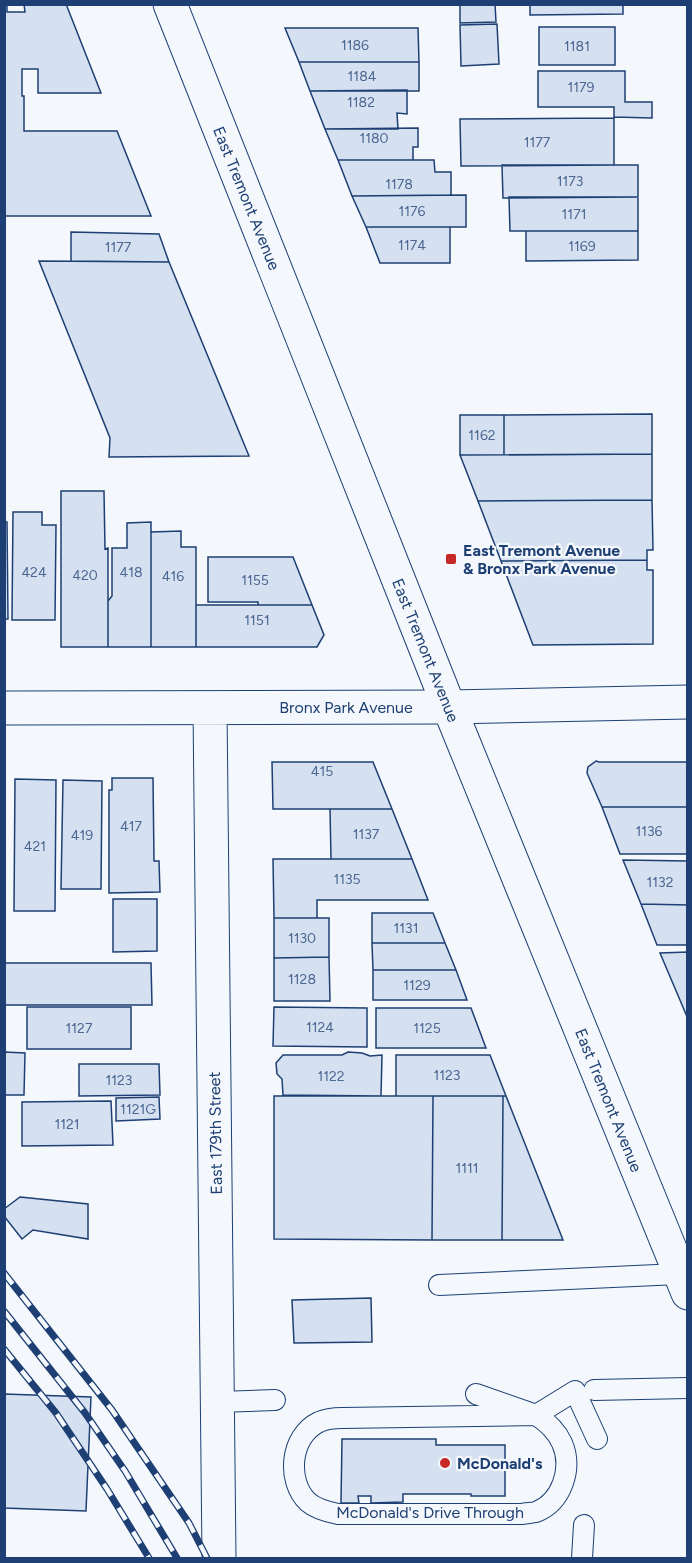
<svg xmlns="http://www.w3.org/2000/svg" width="692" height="1563" viewBox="0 0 692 1563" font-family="Figtree,sans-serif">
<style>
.building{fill:#d5e0f0;stroke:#1d3f73;stroke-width:1.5}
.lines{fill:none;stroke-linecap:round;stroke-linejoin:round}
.service-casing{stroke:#1d3f73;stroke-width:22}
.minor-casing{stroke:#1d3f73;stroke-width:35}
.secondary-casing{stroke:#1d3f73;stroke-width:35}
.service{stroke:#f4f7fb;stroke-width:20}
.minor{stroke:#f4f7fb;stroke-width:33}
.secondary{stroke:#f4f7fb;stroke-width:33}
.rail-casing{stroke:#1d3f73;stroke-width:7}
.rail{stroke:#f4f7fb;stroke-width:4.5;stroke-dasharray:14;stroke-linecap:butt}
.poi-dot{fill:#c62828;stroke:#f4f7fb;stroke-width:2}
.labels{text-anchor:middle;stroke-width:4.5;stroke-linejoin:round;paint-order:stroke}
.number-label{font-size:14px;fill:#4b6792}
.street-label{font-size:16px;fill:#1d3f73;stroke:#f4f7fb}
.poi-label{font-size:16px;font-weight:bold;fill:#1d3f73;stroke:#f4f7fb;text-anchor:start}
</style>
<rect width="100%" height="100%" fill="#f4f7fb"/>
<path class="building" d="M4,4h3v8h18l-1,-8h42l35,89h-63v-24h-16v27h2v35h93l34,85h-147z
M460,4h35l1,18 -36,1z
M530,4h93v10l-93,1z
M497,24l2,40 -38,2 -1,-41z
M539,27h76v38h-76z
M285,28h133l1,34h-120z
M299,62h120v29h-109z
M538,71h87v31h27v16l-38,-1v-10h-76z
M407,90v24l-10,-1 1,16h-73l-15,-38z
M614,118v47l-153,1 -1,-47z
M418,128v19h-5v13h-75l-13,-31z
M338,160h96l1,12h16v23l-99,1z
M502,165h136v32l-135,1z
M466,195v32h-100l-14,-31z
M509,197h129v34h-128z
M366,227h84v36h-70z
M526,231h112v29l-112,1z
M71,232l88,2 10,28 -98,-1z
M39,261l130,1 80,194 -140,1 1,-19z
M652,414v40l-148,1v-40z
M460,415h44v40h-44z
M652,454v46l-174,1 -18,-46z
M61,491h43l1,58 3,-1v99h-47z
M652,500l1,50h-6v10l-146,1 -23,-60z
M13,512h29v13h14l-1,95h-43z
M4,522h3l1,97h-4z
M151,522v125h-43v-46l4,-5v-48h15v-25z
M181,531v16h15v100h-45v-115z
M208,557h85l19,48h-54v-3h-50z
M647,560v10h6v74l-120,1 -32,-84z
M196,605h116l12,30 -7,12h-121z
M596,761l3,1h89v45h-86l-15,-34 1,-6z
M272,762h101l19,47h-119z
M4,774l1,189h146l1,42h-148z
M112,778h41l1,83h5l1,31 -51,1v-103h3z
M15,779l41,1 -1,131h-41z
M63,780l39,1 -1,108h-40z
M602,807h86v47h-68z
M330,809h62l20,50h-81z
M273,859h139l16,41h-111v18h-43z
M623,860l65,1v44l-47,-1z
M113,899h44v52l-44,1z
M641,904l47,1v40h-31z
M372,913h61l12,30h-73z
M274,918h55v39l-55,1z
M372,943h73l11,27h-83z
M688,952v67l-28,-66z
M329,957l1,44h-56v-43z
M373,970h83l11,30h-94z
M27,1007h104v42h-104z
M274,1007l93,1v39l-94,-1z
M376,1008h95l15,40h-110z
M4,1052l21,1 -1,42h-20z
M348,1052l14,1 8,3 12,-1 -1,41 -98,-1 -1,-16 -5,-5 -1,-11 7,-8h59z
M396,1055h94l16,41h-110z
M79,1064h80l1,31 -81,1z
M274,1096h159l-1,144 -158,-1z
M433,1096h70l-1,144h-70z
M503,1096h3l57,144h-61z
M159,1097l1,22 -44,2v-23z
M111,1101l2,44 -91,1v-44z
M20,1197l68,7v35l-55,-9 -11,9 -18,-23v-7z
M371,1298l1,44 -78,1 -2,-43z
M4,1394l87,3 -5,114 -82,-3z
M342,1439h94v6h69v51h-34v-2h-68v8l-32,1v-7h-13l1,7h-18z"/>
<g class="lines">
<g class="service-casing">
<path id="service" d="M439,1285l240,-11
M594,1390l94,-2
M476,1394l60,21 39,-24 22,48
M218,1402l57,-2
M536,1415c11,7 21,17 26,28 11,25 0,59 -26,69 -5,1 -10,1 -14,2h-184c-10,-2 -22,-5 -30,-12 -22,-21 -18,-66 11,-80 7,-3 15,-4 23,-4z
M582,1558l2,-33"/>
</g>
<g class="minor-casing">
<path id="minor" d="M4,708l445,-1 239,-5
M210,708l9,850"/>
</g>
<g class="secondary-casing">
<path id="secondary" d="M170,4l279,703 239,586"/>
</g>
<use href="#service" class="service"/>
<use href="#minor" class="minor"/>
<use href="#secondary" class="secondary"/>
<g class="rail-casing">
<path id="rail" d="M4,1273l108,137 77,113 18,35
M4,1311l81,102 40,58 52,87
M4,1349l52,64 51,76 42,69"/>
</g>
<use href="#rail" class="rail"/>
</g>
<g class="poi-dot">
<rect x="445" y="553" width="12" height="12" rx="3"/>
<circle cx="445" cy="1463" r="6"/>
</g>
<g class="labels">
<g class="number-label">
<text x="355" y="50">1186</text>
<text x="577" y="51">1181</text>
<text x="362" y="81">1184</text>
<text x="581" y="92">1179</text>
<text x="361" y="107">1182</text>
<text x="374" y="143">1180</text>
<text x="537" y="147">1177</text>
<text x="570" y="186">1173</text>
<text x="399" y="189">1178</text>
<text x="412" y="216">1176</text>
<text x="574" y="219">1171</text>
<text x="412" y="250">1174</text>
<text x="582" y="251">1169</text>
<text x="118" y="252">1177</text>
<text x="482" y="440">1162</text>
<text x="34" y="577">424</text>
<text x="131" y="577">418</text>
<text x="85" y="580">420</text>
<text x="173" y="581">416</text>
<text x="255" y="585">1155</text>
<text x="257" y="625">1151</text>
<text x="322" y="776">415</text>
<text x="131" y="831">417</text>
<text x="649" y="836">1136</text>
<text x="366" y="839">1137</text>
<text x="82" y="840">419</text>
<text x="35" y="851">421</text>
<text x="347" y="884">1135</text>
<text x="660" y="887">1132</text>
<text x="406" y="933">1131</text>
<text x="302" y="943">1130</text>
<text x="302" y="984">1128</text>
<text x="417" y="990">1129</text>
<text x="320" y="1032">1124</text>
<text x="79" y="1033">1127</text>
<text x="427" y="1033">1125</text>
<text x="447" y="1080">1123</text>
<text x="331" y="1081">1122</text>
<text x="119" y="1085">1123</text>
<text x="138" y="1114">1121G</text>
<text x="67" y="1129">1121</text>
<text x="467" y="1173">1111</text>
</g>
<g class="street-label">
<text transform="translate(247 198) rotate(68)" y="6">East Tremont Avenue</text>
<text transform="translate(426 650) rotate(68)" y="6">East Tremont Avenue</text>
<text x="346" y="713">Bronx Park Avenue</text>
<text transform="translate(609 1100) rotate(68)" y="6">East Tremont Avenue</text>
<text transform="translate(215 1133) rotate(-91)" y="6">East 179th Street</text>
<text x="430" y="1518">McDonald's Drive Through</text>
</g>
<g class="poi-label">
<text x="463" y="556">East Tremont Avenue<tspan x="463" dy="18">&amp; Bronx Park Avenue</tspan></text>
<text x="457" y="1469">McDonald's</text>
</g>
</g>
<rect width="692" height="1563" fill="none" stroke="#1d3f73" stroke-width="12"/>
</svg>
